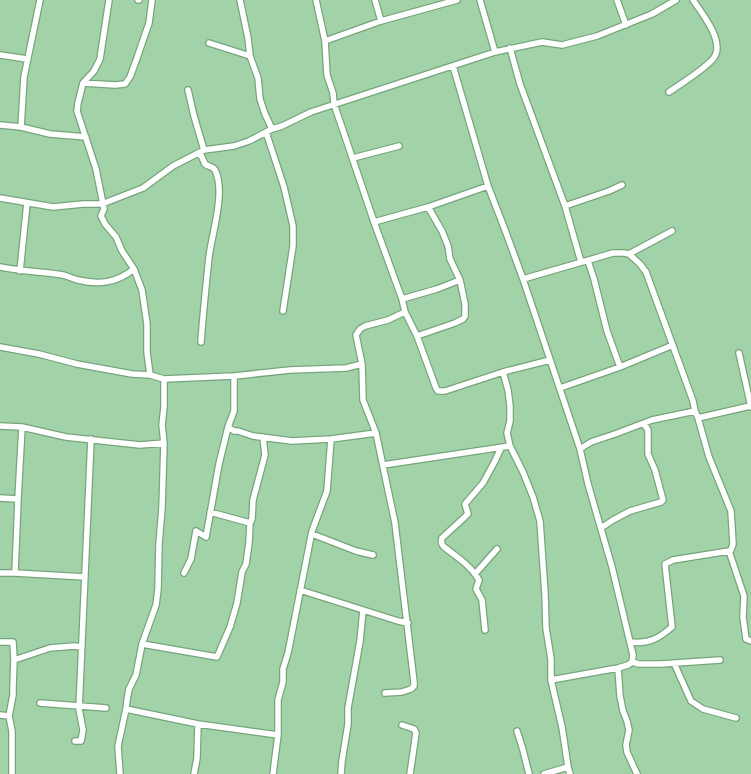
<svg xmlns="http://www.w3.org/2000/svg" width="751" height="774" viewBox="0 0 751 774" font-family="'PT Sans',sans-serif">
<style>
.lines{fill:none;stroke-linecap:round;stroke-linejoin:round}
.minor-casing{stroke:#76a57b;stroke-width:8}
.minor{stroke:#fff;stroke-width:5.5}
</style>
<rect width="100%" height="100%" fill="#a2d3a8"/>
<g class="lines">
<g class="minor-casing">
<path id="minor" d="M109,0l-9,59 -6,12 -11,12 -5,20 -1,8 19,58 8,40 -3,7 4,8 11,13 6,14 12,18 8,21 5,34v28l3,23
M138,0h1
M240,0l8,38 2,18 8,22 2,21 5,15 7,15
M316,0l9,41 2,34 6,18 1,11 40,118 28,77 3,13 12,24 19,52 2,3h7l58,-19 47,-12
M375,0l6,21
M480,0l15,52
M617,0l9,25
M325,41l56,-20 76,-21
M209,43l41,13
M510,48l10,36 45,122 16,56
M0,55l27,4
M453,66l35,120 17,44 18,49 57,170 8,35 24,83 21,88 -1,7 -4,3 -10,3 -67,12
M83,83l32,2 10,-1 5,-7 7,-19 12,-35 3,-23
M188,90l6,26 10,34
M669,92c10,-7 41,-26 46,-36 3,-5 2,-13 0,-19 -4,-13 -14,-25 -22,-37
M0,125l21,2 29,7 36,3
M21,127l3,-50 16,-77
M266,132l18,55 9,39v20l-10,65
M200,153l5,11c3,3 8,2 10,6 11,22 -3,63 -6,87 -3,28 -6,57 -8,85
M353,158l46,-12
M0,198l53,9 30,-3h19l41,-16 30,-22 31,-16 30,-4 15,-5 23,-12 10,-3 29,-14 184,-60 47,-10 20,3 35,-9 55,-22 24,-14
M565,206l44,-15 13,-6
M374,222l54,-15 60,-21
M629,254l11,10 6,8 47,129 2,10 3,7 11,39 22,54 2,33 -2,6 -2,1 -56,9 -8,4 7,63c-14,12 -23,17 -42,15
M588,261l6,18 13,52 13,36
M0,267c21,4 42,5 63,8 5,1 10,4 15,5 22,5 38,3 56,-11
M20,271l7,-68
M523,279l90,-26h11l5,1 43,-23
M402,299l35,-10 23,-9
M417,336l38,-13 8,-4 2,-3v-12l-5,-24 -10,-21 -2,-13 -6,-15 -14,-24
M0,347l39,7 38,10 55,10 18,1 14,4 70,-3 56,-6 56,-2 16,-4
M739,353l12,54
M503,372l5,18 2,16v15l-3,12 3,13 13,26 10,25 7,24 5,73 1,34 5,31v21l11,47 6,40 2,7
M234,376v35l-6,16 6,4h4l15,5 39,5 39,-2 45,-6
M560,388l60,-21 53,-22
M698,418l52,-12
M0,426l22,1 44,10 74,8 24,-2
M580,449l11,-7 24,-8 37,-14 43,-9
M383,465l127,-19
M0,498l18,1
M210,512l40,11
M601,528l12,-8 17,-9 31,-9 2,-2 -8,-30 -7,-16v-24l-4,-6
M312,534l44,17 17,4
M729,551l15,45 -1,21 3,22 5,2
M0,573h15l70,4
M15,573l3,-74 4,-72
M184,573l7,-14 5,-28 10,6 13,-73 9,-37
M475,574l22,-25
M300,590l98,31 10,2
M485,630l-3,-30 -6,-11 3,-9c-8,-14 -23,-24 -35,-33 -3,-3 -3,-5 -2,-9l26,-24 -3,-10 18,-21 12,-22 6,-13
M0,642h13l1,18 -1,27v8l-4,21 3,15v43
M142,644l75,13 13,-30 7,-24 5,-31 4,-8 3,-21 1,-20 2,-4 1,-19 12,-45 -2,-18
M14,660l36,-12 24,-2 8,1
M632,662l7,2h22l59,-4
M674,663l17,38 12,8 33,9
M618,668l2,28 3,15 4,10 2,9 -3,15 1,7 10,22
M385,693l17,-1 9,-3 3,-3v-4l-19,-159 -19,-90 -13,-33 -1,-36 -6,-29 4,-6 5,-3 23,-6 17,-8
M40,703l66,5
M126,709l72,15 80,11
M0,715l9,1
M402,725l12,4 2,4 -6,41
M517,731l6,19 6,24
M75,741h6l2,-11 -4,-21 12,-270
M120,774l-2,-28 8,-37 1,-9 2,-11 7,-14 6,-31 14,-39 2,-16 1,-45 3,-36 2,-65 -2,-18 2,-18v-28
M194,774l3,-16 1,-34
M273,774l5,-39v-35l5,-18v-13l5,-16 24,-122 15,-40 4,-52
M341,774l1,-13 6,-37v-16l12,-67 3,-31
M544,774l24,-7"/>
</g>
<use href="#minor" class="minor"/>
</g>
</svg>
